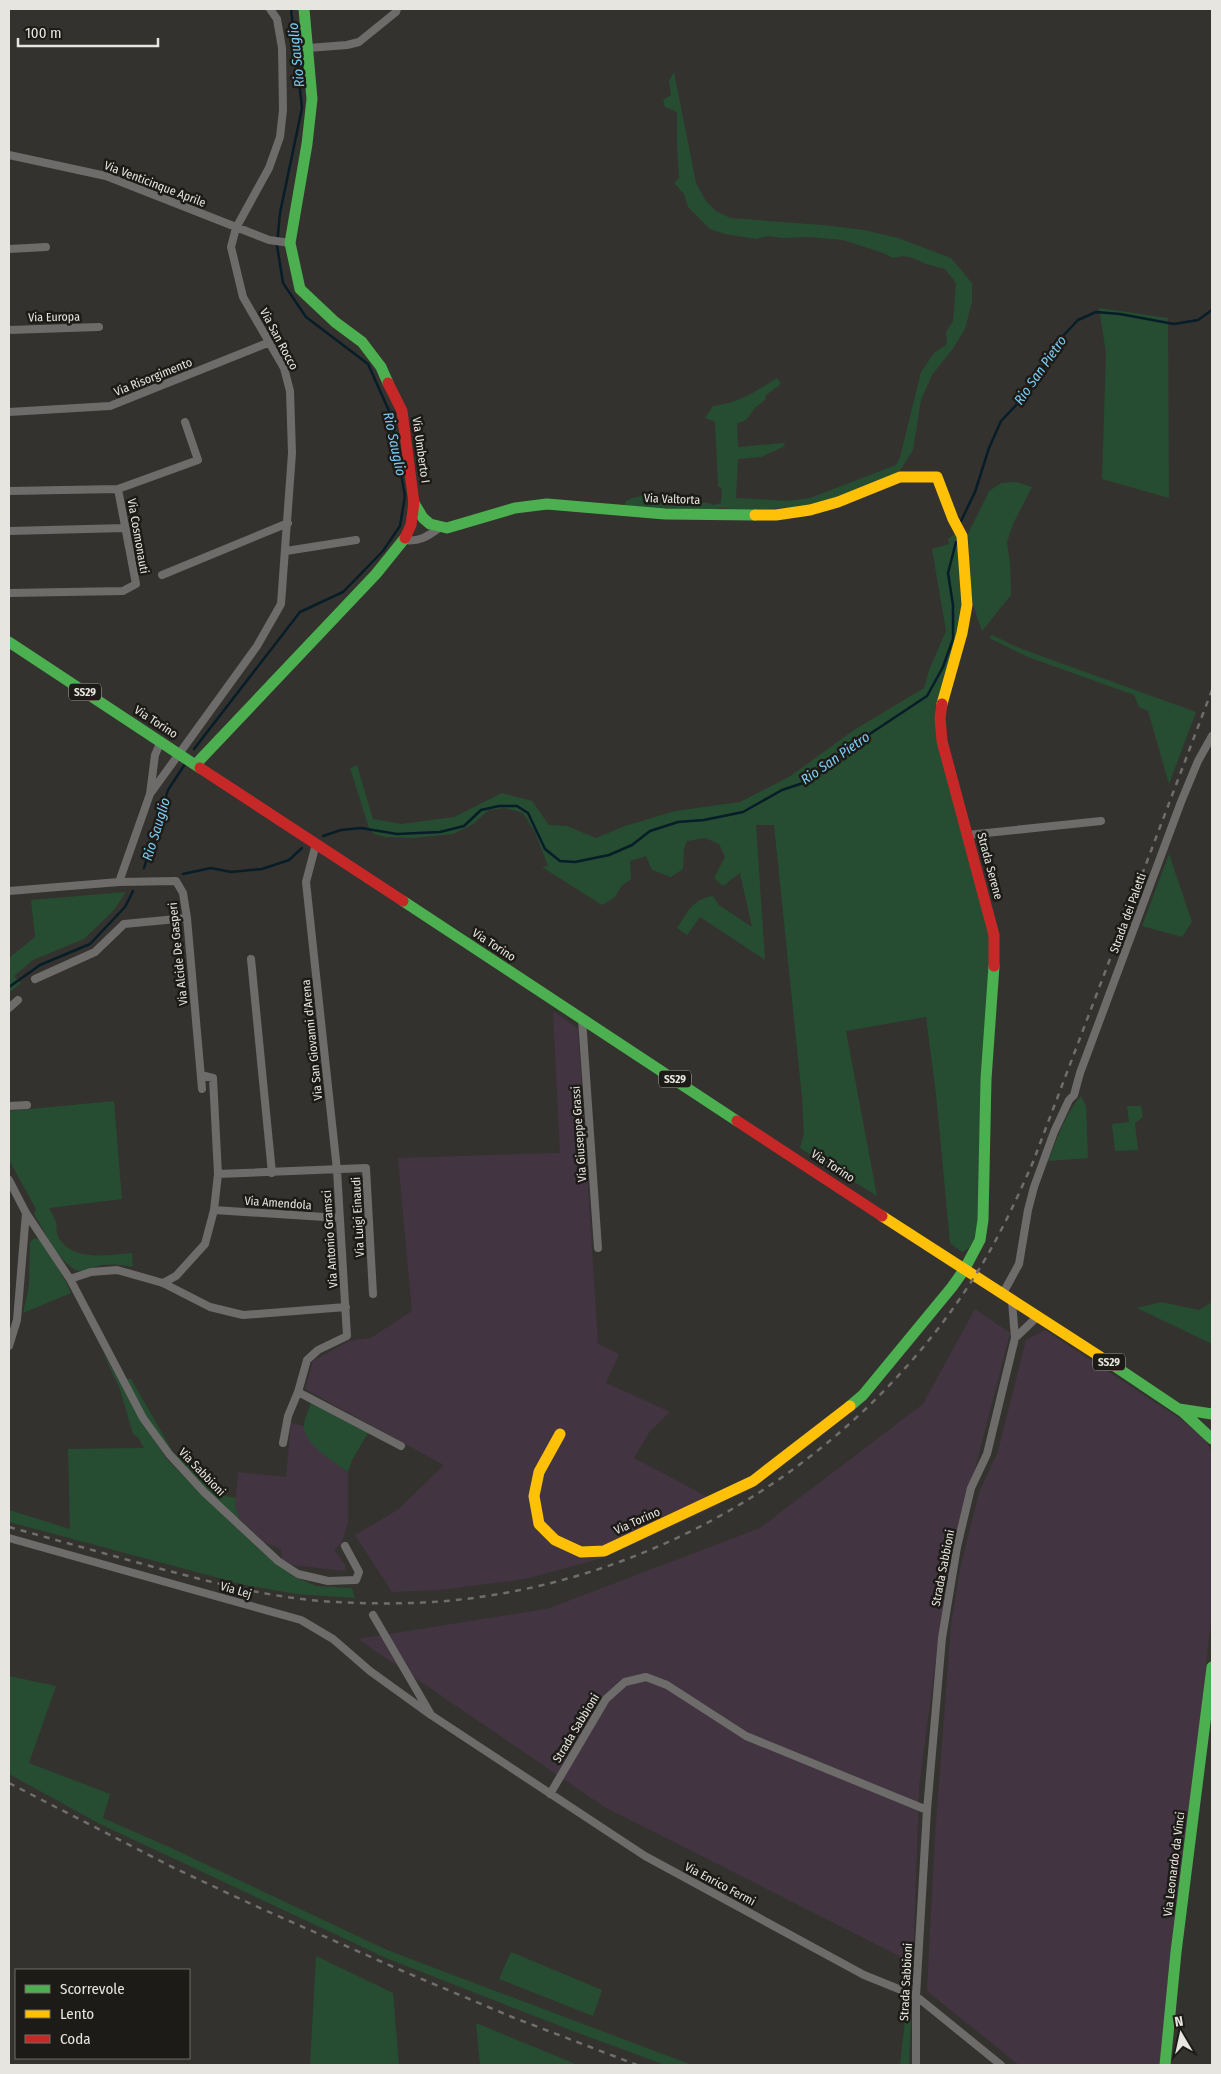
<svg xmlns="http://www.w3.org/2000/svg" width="1221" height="2074" viewBox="0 0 1221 2074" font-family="'Fira Sans Condensed',sans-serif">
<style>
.industrial{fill:#423541}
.green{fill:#264d31}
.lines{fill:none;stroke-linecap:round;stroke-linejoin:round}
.stream{stroke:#071d28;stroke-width:2.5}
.street{stroke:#6d6c6a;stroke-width:8}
.fast{stroke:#4caf50;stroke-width:11}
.slow{stroke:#ffc107;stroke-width:11}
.jam{stroke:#c62828;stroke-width:11}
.rail{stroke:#706e6c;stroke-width:2.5;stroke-dasharray:6 6;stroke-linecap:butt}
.labels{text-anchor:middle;stroke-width:5;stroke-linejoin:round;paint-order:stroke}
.shield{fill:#1d1b17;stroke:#aaa8a3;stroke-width:1}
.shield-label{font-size:11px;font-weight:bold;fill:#e7e5df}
.street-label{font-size:12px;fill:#e7e5df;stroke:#1d1b17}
.water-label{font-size:14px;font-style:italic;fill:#7bcff9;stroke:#1d1b17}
</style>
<rect width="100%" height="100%" fill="#34322e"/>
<path class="industrial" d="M553,1011l25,18 20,315 21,10 -13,29 64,29 -20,19 -16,27 87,46 -118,54 -78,21 -86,11 -47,2 -37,-57 44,-26 45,-44 -139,-76 8,-28 36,-20 22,-3 41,-27 -14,-153 162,-5z
M975,1309l35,24 -34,132 -32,134 -25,188 -6,176 -310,-157 -245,-167 189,-30 213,-81 163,-124z
M1045,1330l134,88 26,21 7,14v155l-47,457h-146l-92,-74 8,-154 16,-211 9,-57 19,-76 19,-42 28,-111z
M291,1423l13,3 3,10 15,17 26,19v50l-6,21 -8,7 11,15v6l-52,-6 -11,-5 -1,-11 -18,-7 -24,-24 -4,-12 3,-34 48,5z"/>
<path class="green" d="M674,72l22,111 10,18 10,10 14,7 92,7 42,5 34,8 53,20 21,25v19l-7,27 -13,21 -20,25 -11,25 -8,50 -14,22 -86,34 -81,5 -6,-3 -38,3 -64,-4 2,-6c19,-11 43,-1 63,2 8,2 17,-3 24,2l8,-2 1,-14 -4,-3 -3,-64 -10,-4 8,-12c24,-2 44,-15 64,-28l4,6 -15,11 -1,5c-3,3 -8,5 -10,8 -6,7 -7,14 -18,15l1,24 46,-4 1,3 -24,11 -23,2 -2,39 52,3 22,-3 86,-33 4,-8 21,-85 13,-19 13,-9 -1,-12 7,-11 3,-38 -11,-14 -19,-5 -13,-6 -10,-2 -10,2 -10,-5 -40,-13 -34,-3 -26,1 -15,-2 -12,3 -31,-5 -15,-5 -22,-22 -4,-13 -10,-11 5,-5 -2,-32v-34l-12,-5 -2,-7 8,-5 -2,-14z
M1099,308l69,10 1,180 -67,-19 4,-126z
M1016,482l16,5 -19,37 -6,18 3,22 1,31 -29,36 -9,-26 -3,-20 -2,-51 21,-43 12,-8z
M956,533l3,15 2,58 -4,32 -19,62 52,237 -10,267c-2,15 -1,42 -18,48l-12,-9 -14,-149 -10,-77 -80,14 31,165 -77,-48 4,-14 -2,-37 -28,-272h-18l9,135 -65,-43 -13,18 -10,-7c12,-17 14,-28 36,-32l6,9 33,22 -12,-54 -17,13 -9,-8 11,-21 -6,-13 -14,-6 -18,3 -3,8 -1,20 -12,8 -19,-7 -6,-14 -16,5 1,18 -10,7 -6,11 -13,8 -60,-38 6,-1 -13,-34 -12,-19 -18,-5 -16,2 -16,14 -20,10 -39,4 -28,-1 -12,-3 -5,-6 -19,-60 7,-3 16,54 28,5 53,-7 48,-24 30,8 17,24 18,1 29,12 29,-12 50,-15 65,-9 49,-25 65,-47 70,-42 5,-18 17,-39 -14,-82 17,-5 -1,-5z
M992,635l27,13 177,64 -27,72 -21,-73 -9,-4 -5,-12 -106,-38 -39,-19z
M1169,854l23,68 -10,15 -40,-11z
M126,892l-12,18 -30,29 -51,21 -19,16 7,7 -12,10v-35l26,-21 -4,-37z
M1081,1096l5,10 2,52 -40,3c9,-22 17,-47 33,-65z
M114,1101l8,98 -73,9c2,4 5,9 7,14 1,4 0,8 1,12 12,29 51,21 75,19l1,14c-11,-2 -23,-4 -35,-1 -5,1 -10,4 -15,5 -20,1 -39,-41 -49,-57l2,-5 -27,-49v-49z
M1127,1106h14l2,11 -8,6 3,27 -23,1 -3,-27 17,-2z
M34,1238l7,2 25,42 5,11 -48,20 6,-27 1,-43z
M1161,1302l38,8 13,-8v42l-75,-36z
M100,1347l40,72 26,39 34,35 73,69 22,15 21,9 36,2 3,10 -59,-4 -51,-9 -236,-63v-12l61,19 -2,-80 76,-1 -6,-11 -5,-3 -13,-45z
M125,1379h6l42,73 52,44 11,2 -1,8 4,12 -4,-1c-23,-21 -47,-42 -66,-66 -17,-23 -30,-47 -44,-72z
M311,1403l57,30 -16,27 -4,12c-13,-9 -46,-29 -44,-47 0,-7 5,-15 7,-22z
M9,1676l47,10 -27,77 81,31 -7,24 66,29 218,103 305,115h-27l-92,-34 -187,-73 -286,-134 -91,-50z
M511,1952l91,38 -9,26 -94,-37z
M316,1956l77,37 6,72h-89z
M907,2002l4,15 -2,48h-9z
M476,2023l102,42h-98z"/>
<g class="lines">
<path class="stream" d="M960,523l15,-31 14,-44 12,-27 20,-21 20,-28 20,-34 17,-18 18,-8 24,2 54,10 24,-4 14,-10
M194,749l106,-137 43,-20 40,-41 17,-25 5,-30 -15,-83 -22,-49 -62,-47 -23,-34 -6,-38 3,-32 22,-105 -11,-99
M323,836l18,-6 20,-2 36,6 43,-2 24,-6 17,-16 18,-4h18l11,7 17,36 15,12 15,1 34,-7 23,-10 18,-14 28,-9 26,-2 39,-8 39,-22 21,-7 35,-28 89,-59 16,-29 10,-28v-34l-5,-32 8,-31
M144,868l24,-78 17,-26
M183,874l28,-6 20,4 31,-3 27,-9 13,-12
M9,987l31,-22 50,-21 35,-37 8,-16"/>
<path class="street" d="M308,48l39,-3 12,-3 37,-30 1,-3
M9,155l97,21 163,64 21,3
M9,249l37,-2
M9,330l90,-3
M9,412l101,-6 160,-64
M9,491l109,-2
M9,531l116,-3
M404,540c15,2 23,-3 35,-12
M286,551l70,-11
M162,575l126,-52
M9,593l114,-2 13,-7 -18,-95 80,-29 -13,-38
M150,794l107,-148 24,-42 11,-151 -2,-62 -6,-23 -41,-71 -12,-50 5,-19 33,-60 11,-31 3,-27 -1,-62 -5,-29 -7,-10
M967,835l134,-14
M119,882l31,-88 5,-39 6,-14
M9,891l110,-9 57,-1 7,12 4,25 15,171
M251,959l21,214
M35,979l60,-27 29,-28 63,-6
M9,1008l9,-8
M582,1019l16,229
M9,1106l18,-1
M218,1174l148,-6 7,126
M9,1180l17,33 44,66 73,139 26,36 35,38 74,69 20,13 30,7 28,-1 3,-8 -14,-26
M214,1210l126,8
M70,1279l21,-7 26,-2 46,13 47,24 33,8 103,-8
M163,1283l13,-7 29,-32 9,-34 4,-36 -5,-96 -12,-3
M1002,1295l17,-31 9,-54 6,-23 20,-55 15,-32 5,-5 6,-22 101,-271 17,-41 14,-25
M1015,1338l22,-21
M9,1346l8,-26 9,-107
M298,1392l103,54
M283,1443l5,-27 10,-24 9,-32 11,-10 29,-14 -10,-166 -31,-288 10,-38
M9,1538l292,82 32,19 37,32 61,44 214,141 219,119 52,21 85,69
M373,1615l57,98
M550,1794l56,-95 19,-17 21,-5 21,8 79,51 181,74
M916,2065v-69l11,-186 15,-172 15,-91 14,-59 16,-34 28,-116 -3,-37"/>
<path class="fast" d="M304,9l8,90 -5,45 -17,99 10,46 35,33 27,20 19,25 7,16
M414,503l9,15 7,6 17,4 68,-20 32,-4 118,10 90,1
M9,642l191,126
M196,764l180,-190 29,-36
M403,901l334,220
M1113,1365l70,47 29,27
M850,1406l13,-11 89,-108 12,-17 16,-30 3,-20 3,-141 8,-113
M1179,1409l33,5
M1165,2065l11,-113 36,-285"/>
<path class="slow" d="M755,515h21l34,-5 28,-8 62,-25h37l16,42 9,17 5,69 -5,28 -20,71
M882,1216l231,149
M560,1434l-21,38 -5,24 5,28 16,16 26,12 23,-1 149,-70 97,-75"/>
<path class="jam" d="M388,383l14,28 12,92 -3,22 -6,13
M942,704l-2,14 2,23 52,194v31
M200,768l203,133
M737,1121l145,95"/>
<path class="rail" d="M9,1527c47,13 94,26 141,39 61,16 123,33 186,36 36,2 74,2 110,-1 218,-20 417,-145 532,-330 21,-34 39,-72 55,-109l179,-472
M9,1783l163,84 79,37 147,65 114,48 125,48"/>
</g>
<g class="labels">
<g class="shield">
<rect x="69" y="683.5" width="32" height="17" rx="4"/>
<rect x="659" y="1070.5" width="32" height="17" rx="4"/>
<rect x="1093" y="1353.5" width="32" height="17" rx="4"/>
</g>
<g class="shield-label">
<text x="85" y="696">SS29</text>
<text x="675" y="1083">SS29</text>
<text x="1109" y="1366">SS29</text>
</g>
<g class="street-label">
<text transform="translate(155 184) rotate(21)" y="4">Via Venticinque Aprile</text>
<text transform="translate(54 317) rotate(-1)" y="4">Via Europa</text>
<text transform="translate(279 339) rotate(62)" y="4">Via San Rocco</text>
<text transform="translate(153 377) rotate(-22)" y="4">Via Risorgimento</text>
<text transform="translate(421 450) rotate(82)" y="4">Via Umberto I</text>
<text transform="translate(672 499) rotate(2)" y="4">Via Valtorta</text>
<text transform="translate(138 536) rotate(80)" y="4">Via Cosmonauti</text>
<text transform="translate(156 722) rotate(33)" y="4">Via Torino</text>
<text transform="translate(990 866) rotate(75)" y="4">Strada Serene</text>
<text transform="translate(1128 913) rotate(-70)" y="4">Strada dei Paletti</text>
<text transform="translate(494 945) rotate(33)" y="4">Via Torino</text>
<text transform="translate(178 954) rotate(-96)" y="4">Via Alcide De Gasperi</text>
<text transform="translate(312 1040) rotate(-96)" y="4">Via San Giovanni d'Arena</text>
<text transform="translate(579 1134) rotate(-94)" y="4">Via Giuseppe Grassi</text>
<text transform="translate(833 1166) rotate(33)" y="4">Via Torino</text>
<text transform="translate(278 1203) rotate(4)" y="4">Via Amendola</text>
<text transform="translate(358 1217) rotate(-93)" y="4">Via Luigi Einaudi</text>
<text transform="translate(330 1239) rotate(-94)" y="4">Via Antonio Gramsci</text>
<text transform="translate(202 1472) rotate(46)" y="4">Via Sabbioni</text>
<text transform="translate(637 1521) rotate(-24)" y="4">Via Torino</text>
<text transform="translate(943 1568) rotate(-79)" y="4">Strada Sabbioni</text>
<text transform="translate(236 1590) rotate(16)" y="4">Via Lej</text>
<text transform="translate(576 1728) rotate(-59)" y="4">Strada Sabbioni</text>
<text transform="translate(1174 1864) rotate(-83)" y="4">Via Leonardo da Vinci</text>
<text transform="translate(720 1884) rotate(28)" y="4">Via Enrico Fermi</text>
<text transform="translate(906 1982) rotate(-87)" y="4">Strada Sabbioni</text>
</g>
<g class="water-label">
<text transform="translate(296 55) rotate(-96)" y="5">Rio Sauglio</text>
<text transform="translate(1040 370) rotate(-55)" y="5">Rio San Pietro</text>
<text transform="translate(395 444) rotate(78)" y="5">Rio Sauglio</text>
<text transform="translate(835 758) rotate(-35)" y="5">Rio San Pietro</text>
<text transform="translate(156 829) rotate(-73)" y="5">Rio Sauglio</text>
</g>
</g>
<rect width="1221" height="2074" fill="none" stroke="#e7e5df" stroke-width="20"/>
<rect x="15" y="1969" width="175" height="90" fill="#1d1b17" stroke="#6e6c67"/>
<rect x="25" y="1985" width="25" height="8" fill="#4caf50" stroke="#6e6c67"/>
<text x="60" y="1994" font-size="15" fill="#e7e5df">Scorrevole</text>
<rect x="25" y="2010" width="25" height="8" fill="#ffc107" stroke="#6e6c67"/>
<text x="60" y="2019" font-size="15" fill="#e7e5df">Lento</text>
<rect x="25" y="2035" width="25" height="8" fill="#c62828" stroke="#6e6c67"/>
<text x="60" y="2044" font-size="15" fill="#e7e5df">Coda</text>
<g transform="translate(1181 2034) rotate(351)" stroke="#1d1b17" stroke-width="4" paint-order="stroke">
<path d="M0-4L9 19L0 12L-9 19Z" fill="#e7e5df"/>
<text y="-8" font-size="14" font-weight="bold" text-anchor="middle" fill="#e7e5df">N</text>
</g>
<path d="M18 38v8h140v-8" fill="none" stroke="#e7e5df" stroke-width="2.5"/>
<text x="25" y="38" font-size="15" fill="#e7e5df" stroke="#1d1b17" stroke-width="4" paint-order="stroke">100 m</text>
</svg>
